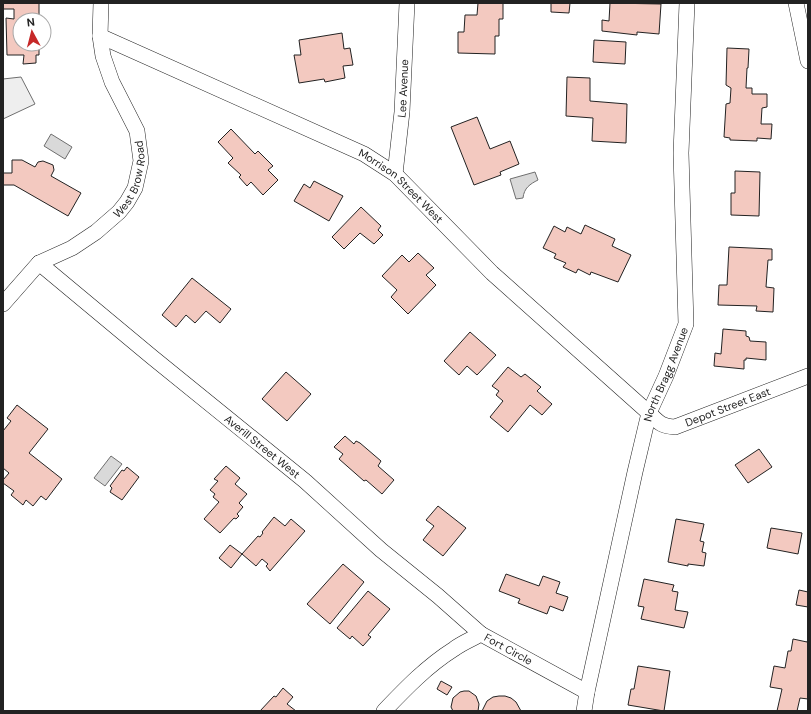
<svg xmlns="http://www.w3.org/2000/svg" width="811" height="714" viewBox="0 0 811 714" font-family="'DM Sans',sans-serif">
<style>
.green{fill:#eee;stroke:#6f6f6f}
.water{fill:#d9d9d9;stroke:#6f6f6f}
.building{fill:#f3c9c0;stroke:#222}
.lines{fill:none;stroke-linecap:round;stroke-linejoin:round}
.minor-casing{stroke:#222;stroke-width:16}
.minor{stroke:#fff;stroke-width:15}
.labels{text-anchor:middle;stroke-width:3;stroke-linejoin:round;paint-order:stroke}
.street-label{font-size:11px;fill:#222;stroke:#fff}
</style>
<rect width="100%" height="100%" fill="#fff"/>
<path class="green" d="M21,77l14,27 -32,15v-40z"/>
<path class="water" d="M51,134l21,13 -7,12 -21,-13z
M535,172l3,8c-8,4 -14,8 -15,18l-7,1 -6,-20z
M111,456l11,8 -17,22 -11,-8z"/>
<path class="building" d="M3,3h36v15l2,2h-21v24h19v11h-3v8l-13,1 1,-9h-17l-1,-37 8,1v-10h-11z
M478,3h25v16h-4v17h-4v18l-37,-1v-21h6l1,-17h12z
M551,3h19l-1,10 -18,-1z
M610,3l51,1 -2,30 -22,-2v3l-35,-4v-11l7,1z
M342,33l2,16 6,-1 3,17 -10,1 2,12 -20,4 -1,-3 -25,4 -5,-28h7l-2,-15z
M594,40l32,2 -1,22 -32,-2z
M727,48l22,1 -1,19h-1l-1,20h6v6h15v13l-5,1 -1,16h11l-1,15 -14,-1v3l-27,-1v-2l-6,-1 2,-33 4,-1 1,-15 -5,-3z
M567,77l23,1v23l37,3 -1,39 -34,-2 1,-23 -27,-2z
M477,117l13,32 20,-8 9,23 -19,8 1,3 -27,10 -23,-58z
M231,129l24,25 3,-3 15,15 -5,4 10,10 -15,15 -12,-13 -4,4 -8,-9 2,-2 -13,-12 5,-5 -15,-16z
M12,160h10l13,7 3,-5 5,-1 10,4 1,5 -3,6 30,17 -13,23 -54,-31h-11v-12h9z
M735,171l25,1 -1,44 -28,-1v-22h4z
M314,181l29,15 -14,25 -35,-20 10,-17 6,4z
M361,207l20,19 -3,4 5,5 -9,9 -14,-11 -16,16 -12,-12z
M585,225l30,14 -3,7 19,9 -13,27 -27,-10 -1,3 -12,-6 -2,4 -13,-6 3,-4 -12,-5 2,-4 -13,-6 11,-22 11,6 2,-5 14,7z
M729,247l43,2v11h-4l-2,27 8,1 -1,24 -17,-1 1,-5 -39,-1 1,-20h8z
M418,253l16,15 -8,7 10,10 -28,29 -17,-17 6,-7 -15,-14 20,-21 7,7z
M192,278l39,31 -11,14 -14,-12 -11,12 -9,-8 -10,12 -14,-12z
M723,329l23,2v5l3,1 1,4 16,1v18l-20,-2v2h-2v9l-30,-3 1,-13 6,1z
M470,332l26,23 -19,20 -10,-9 -8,9 -15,-14z
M508,367l13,10 4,-3 16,13 -4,4 15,13 -10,11 -12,-10 -22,27 -18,-15 13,-16 -7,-6 3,-4 -7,-5z
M286,372l25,22 -24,27 -25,-22z
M17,405l31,24 -19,24 33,26 -16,21 -5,-4 -8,10 -7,-6 -3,5 -12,-10 3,-4 -11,-8v-3l6,-7 -6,-5v-37l8,-10 -4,-3z
M345,436l9,8 2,-3 4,2 21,18 -3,5 16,14 -12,14 -16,-14 -2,1 -25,-22 4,-5 -9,-7z
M759,449l13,18 -24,16 -13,-18z
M226,466l14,12 -5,6 12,10 -8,9 4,4 -6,7 2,2 -3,3 -2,-1 -14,15 -16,-14 15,-17 -6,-5 2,-3 -5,-4 8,-9 -4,-2z
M127,467l12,10 -17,23 -12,-8 2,-4 -2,-2 12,-16 2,1z
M438,506l28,22 -23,28 -20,-16 11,-14 -8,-6z
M274,517l11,9 6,-7 14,12 -35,40 -4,-5 2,-2 -6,-5 -6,7 -14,-12 16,-18 2,1 3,-4 -1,-1z
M676,519l28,5 -4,17 4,1 -2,10 4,1 -2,13 -16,-2v2l-20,-4z
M771,528l31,5 -4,21 -31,-6z
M230,545l12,9 -11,14 -12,-10z
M343,564l21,18 -34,42 -23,-20z
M506,574l33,12 4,-10 17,6 -4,11 12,4 -5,14 -13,-5 -3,8 -29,-11 2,-4 -21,-8z
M644,579l30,6 -2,6 6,1 -3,18 13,2 -4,16 -43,-9 3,-12 -6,-1z
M799,590l9,2v15l-12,-2z
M368,591l22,18 -22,26 3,2 -8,9 -11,-10 -2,3 -13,-11z
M793,639l14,3 1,-3v60l-8,-1 -3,13h-20l5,-22 -12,-2 4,-21 11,2 3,-17h3z
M638,666l32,5 -6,40 -36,-6 3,-16h3z
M441,681l11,6 -5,8 -10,-6z
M283,688l10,9 -6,7 9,7h-36l14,-15 2,1z
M464,691h5l7,5 3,8 -1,7h-25l-2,-4 2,-9 7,-6z
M499,696h6l6,2 5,4 5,9h-39l5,-10 6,-4z"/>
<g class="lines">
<g class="minor-casing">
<g id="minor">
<path d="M796,3l12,58"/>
<path id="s1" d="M100,36l264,118 31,20 97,99 157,140c10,10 12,13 26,14l133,-51"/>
<path id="s2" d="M395,174l7,-62 5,-109"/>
<path id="s3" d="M39,263l113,94 153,124 76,69 57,46 43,38"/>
<path id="s4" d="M3,304l36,-41 33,-15 24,-16 23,-20 8,-10 8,-14 6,-27 -4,-30 -25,-49 -9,-26 -3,-20 1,-33"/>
<path id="s5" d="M384,711c21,-22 43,-45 70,-62 8,-6 18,-10 27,-15l106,58"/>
<path id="s6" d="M584,711l3,-19 48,-220 14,-59 17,-37 20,-52 -5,-171 6,-150"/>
</g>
</g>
<use href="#minor" class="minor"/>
</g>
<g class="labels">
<g class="street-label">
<text dy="4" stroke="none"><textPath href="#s2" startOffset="86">Lee Avenue</textPath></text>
<text dy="4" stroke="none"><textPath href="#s4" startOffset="186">West Brow Road</textPath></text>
<text dy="4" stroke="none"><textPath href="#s1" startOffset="338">Morrison Street West</textPath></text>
<text dy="4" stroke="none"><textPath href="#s6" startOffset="347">North Bragg Avenue</textPath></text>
<text dy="4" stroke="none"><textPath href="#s1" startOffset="762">Depot Street East</textPath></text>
<text dy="4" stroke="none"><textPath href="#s3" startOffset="289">Averill Street West</textPath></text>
<text dy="4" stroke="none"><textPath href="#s5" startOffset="156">Fort Circle</textPath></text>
</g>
</g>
<rect width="811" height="714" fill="none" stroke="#222222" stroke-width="8"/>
<g transform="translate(32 32) rotate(353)"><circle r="19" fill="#ffffff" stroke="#a7a7a7"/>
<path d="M0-3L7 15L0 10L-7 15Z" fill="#c62828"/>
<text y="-6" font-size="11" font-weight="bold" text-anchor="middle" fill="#222222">N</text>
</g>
</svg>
